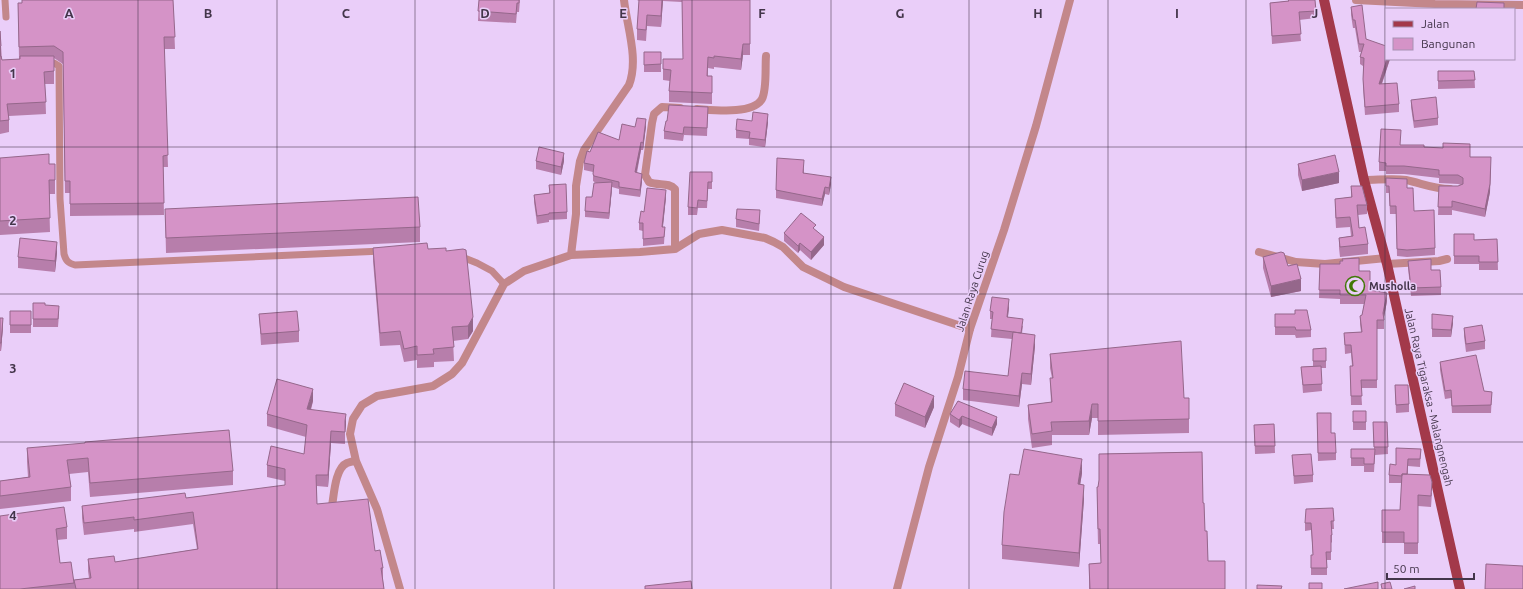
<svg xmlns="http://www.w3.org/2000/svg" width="1523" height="589" viewBox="0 0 1523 589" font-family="Ubuntu,sans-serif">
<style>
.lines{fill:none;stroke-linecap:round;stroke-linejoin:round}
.service{stroke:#c3878b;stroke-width:7}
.minor{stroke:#c3878b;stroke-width:8}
.tertiary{stroke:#c3878b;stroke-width:8}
.primary{stroke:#a3394a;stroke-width:10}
.wall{fill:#b77eab}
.shaded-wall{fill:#95678b}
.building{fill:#d593c7;stroke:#95678b}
.grid{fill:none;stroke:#43354a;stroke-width:1;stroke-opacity:0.55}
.labels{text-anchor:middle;stroke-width:3;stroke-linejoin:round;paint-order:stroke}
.poi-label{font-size:11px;font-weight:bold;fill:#43354a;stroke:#eacef9;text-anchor:start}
.street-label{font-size:11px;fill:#43354a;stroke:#eacef9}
.grid-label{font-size:13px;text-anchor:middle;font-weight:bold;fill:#43354a;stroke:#eacef9;stroke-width:3;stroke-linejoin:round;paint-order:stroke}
</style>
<rect width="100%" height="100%" fill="#eacef9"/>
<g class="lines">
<path class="service" d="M5,0l1,17
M45,64l9,-1 5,3 1,133 4,55c2,7 4,9 11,11l307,-14
M457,255l20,8 15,8 12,13"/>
<path class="minor" d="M1356,0l79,4 88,1
M697,109c16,1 56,6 65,-10 5,-10 3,-32 4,-43
M1364,180c14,0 29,-2 42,0 15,3 28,9 44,9
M675,249v-60c-6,-7 -17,-3 -26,-7l-4,-7 7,-52 2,-9 8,-7 18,1
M1259,252l37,10 29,2 61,-6
M571,255l5,-41v-28l4,-25 4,-11 45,-65c10,-26 -2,-58 -5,-85
M1387,264l52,-3 8,-2
M332,506c2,-11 3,-38 15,-43 3,-1 7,-2 9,-2
M400,589l-23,-80 -21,-48 -6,-27 3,-15 9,-14 15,-9 56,-10 19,-12 10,-11 42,-79 20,-13 47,-16 69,-3 35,-3 24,-15 23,-4 43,8 9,4 9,5 20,20 41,20 126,42"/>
<path class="tertiary" d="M897,589l32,-122 29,-90 12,-48 34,-99 32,-104 34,-126"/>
<path class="primary" d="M1324,0l40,180 23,84 73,325"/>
</g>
<path class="wall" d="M22,0h151l2,49h-11l4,118h-5l1,48 -94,1v-23h-5l-2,-129 -9,-6v26h-9l1,30 -37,2v16l-9,2v-103l2,29 18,-1h-1l-1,-56h4z
M479,0h41l-1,12h-2l-1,11 -38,-2z
M637,0h113v55h-7l-2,15 -27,-3v2l-6,-1v8h4v28l-43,-2v-11l1,-10 -7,-1v-21h20l-1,-57 -19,-1 -2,26 -14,-1 -1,15 -9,-1v-11l2,-28z
M1288,0h27l1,18 -17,2 2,21 -29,3 -2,-41 18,-2z
M1351,7l15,32 20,20h4l-8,25 17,20v8l-34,3 -2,-28v-21l-3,-2v-7l1,-5h-2l-4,-24h-2l-2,-13z
M644,52h17v20h-17z
M1438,71h36l1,17 -37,1z
M1411,100l27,18v7l-24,3 -3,-21z
M708,107l-1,29 -23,-1 -1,6 -19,-2v-8l3,-10z
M752,121l16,1 -3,25 -16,-2v-6l-13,-1v-8z
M646,126l-3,24h-2l-4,23 5,8 -2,16 -21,-3v-5l-7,-2 -3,32 -24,-2v-6l7,-14 4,-14 -3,-2v-9l-9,-2v-7l35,-23 16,-13z
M1400,145l24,2 46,10 20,35 -5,25 -33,-7v5h-14l1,-29h19l3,-1 -3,-1 -19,-1v-5l-35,-4h-18v-3h-7v-9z
M0,158l49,6h6v30h-6l1,38 -50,3z
M536,161h28l-3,14 -25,-6z
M1298,164l41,19 -37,8 -4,-16z
M804,168v5l27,11 -2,11 -4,-1 -3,12 -46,-8v-8z
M712,172v17h-4l-1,19h-9l-1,7h-9v-8z
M1386,178l21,10 7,23 21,37v7l-28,2 -10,-1 -1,-42h-6l-1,-21h-3z
M549,185l18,27v7l-18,1v2l-12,2 -3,-22v-7l15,-2z
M1351,186l16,19v9l-9,1 1,13 9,16v10l-28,3 -1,-9v-10l12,-2 -1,-9 -14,1 -1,-19v-10l16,-2z
M666,197l-3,30h2l-1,17 -21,2v-15l-4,-1v-7l5,-11z
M165,209l255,18v15l-254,11z
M760,218l-1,13 -23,-4v-8z
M816,230l8,15 -13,15 -11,-10 -2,3 -14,-12v-8z
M1497,239l1,31h-19v-6h-25v-8l20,-16z
M373,248l55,1 18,2 27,80 -5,8 -15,2 1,20 -20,1v5l-17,1v-8l-13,2 -4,-17 -20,1 -7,-85z
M57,253l-2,19 -37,-4v-11z
M1263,257l38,34 -30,6 -8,-29z
M1408,261l23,9 10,17v8l-30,1 -3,-28z
M1320,264l39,7 11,19 17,11 -3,17v11h-7v59h-16l1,17h-11l-1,-39h2l-1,-13 -6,1 -1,-21 17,-1 -1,-8v-8l2,-1 2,-11h-24v-5l-21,-1z
M33,303l12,2 14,9 -1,13h-25z
M1009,307l-1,10 15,9 -1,7 13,13 -4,39 -9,-1 -3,23 -56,-7v-11l45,-13 4,-37 -21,-2 1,-18h-2v-8z
M10,311h21v22h-21z
M259,314l40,17v11l-38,3z
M1275,314l36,16v7l-15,1 -1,-3h-20z
M1432,314l21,9 -2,14h-19z
M0,318l3,8 -2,25h-1z
M1464,328l21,13v8l-19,3 -2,-16z
M1326,348v20h-5l1,23 -19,2 -2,-26 12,-1v-17z
M1050,354l134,44h5v35l-91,2v-17h-6l-3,17h-37v10l-20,3 -4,-29v-14l23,-3 -1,-24h2l-2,-10z
M1440,362l44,29 8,1 -1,21h-39l-1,-15 -6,1 -5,-29z
M1395,385l14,19v8l-13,1z
M313,401l-2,9 35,15 -1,6v13l-14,-1 -3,44 -11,-1v18l58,47 8,17v12l1,9h-310v-9l15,-2 -1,-7v-12l27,3 82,-13 -4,-25 -59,8v-3l-50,6 -2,-17v-12l104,-8 99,-12v-5l-18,-4v-12l37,-11 2,-17 -39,-11v-12z
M958,401l39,23 -5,12 -30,-12 -3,4 -9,-6v-8z
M895,404l39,3 -9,21 -30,-12z
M1353,411h13v19h-13z
M1317,413l14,20 5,20v7l-18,1z
M1373,422h14l1,32 -13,1 -1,17h-10v-6h-13v-17h23z
M1274,424l1,29 -20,1 -1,-29z
M27,448l206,23v14l-143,12 -2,-25 -19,2 2,13v14l-71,8v-28l28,-4 -1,-15z
M1421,449l-1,18 -12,-1v8l24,19 -1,14 -13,-1v48h-14v-11h-22v-33h18l2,-27h-13v-8l7,-10z
M1202,452l1,51h1l1,28h2l1,30h17v28h-136v-25l12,-1 -1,-19h-2l-1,-43v-14h1l1,-5v-28z
M1292,455l21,20v7l-19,2z
M1082,473l-2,12 4,14 -5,68 -77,-8v-14l17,-70z
M1333,508l1,21h-2v13l-1,1v17h-4v15h-16v-20h2l-2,-25 -6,1v-8z
M0,516l67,11v12l-10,1 3,23 14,20v6h-74z"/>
<path class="shaded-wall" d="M662,0h1l-2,27v-11z
M743,44v11l-2,15v-11z
M1,46v13h-1v-12z
M1387,59h3l-11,32v-7z
M768,114v8l-3,25v-7z
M646,119v7l-3,24v-7z
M641,142v8l-6,29v-7z
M564,153v8l-3,14v-8z
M1491,165l-1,27 -5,25v-8z
M1339,172v11l-37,8v-11z
M642,174v7l-2,16v-7z
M831,177v7l-2,11v-7z
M612,182v7l-3,30v-6z
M825,187v7l-3,12v-7z
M666,190v7l-4,37v-7z
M824,237v8l-13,15v-8z
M57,242v11l-2,19v-11z
M800,243v7l-2,3v-7z
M1301,279v12l-30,6v-11z
M1387,293v8l-4,21v-9z
M1009,299v8l-2,17v-7z
M1453,316v7l-2,14v-7z
M473,317v14l-5,8v-13z
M3,318v8l-2,25v-8z
M1035,335v11l-4,39v-11z
M1022,373v11l-3,23v-11z
M313,389v12l-6,20v-12z
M934,396v11l-9,21v-11z
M1092,404v14l-3,17v-14z
M346,414v11l-1,8v-12z
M962,416v8l-3,4v-8z
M997,417v7l-5,12v-8z
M331,431v12l-3,44v-12z
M1082,459v14l-4,25v-14z
M1084,485v14l-5,68v-14z"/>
<path class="building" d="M22,0h151l2,37h-11l4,118 -5,1 1,47 -94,1v-23h-5l-2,-129 -9,-6 -35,1 -1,-44h4z
M479,0h40v3h-2l-1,11 -38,-3z
M639,0h23l-1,16 -14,-1 -1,15 -9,-1z
M682,0h68v44h-7l-2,15 -27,-3v2l-6,-1 -1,19h5v17l-43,-2 2,-21 -8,-1v-10h20z
M1288,0h27l1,11 -17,1 2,22 -29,2 -2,-33 19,-2z
M1477,2l27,1v6h-28z
M1362,5l4,34 20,7v13h1l-8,25 18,-1 2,21 -34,3 -2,-28 1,-21 -4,-1 4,-13h-5l-4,-24h-2l-2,-13z
M0,31l1,15 -1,1z
M644,52h17v12l-17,1z
M0,56h1l1,4 18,-1v-3h34v15l-10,1 2,30 -39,2 2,16 -9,1z
M1438,71h36l1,9 -37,1z
M1436,97l2,21 -24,3 -3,-21z
M669,105l39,2 -1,21 -23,-1 -1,7 -19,-3 2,-10h1z
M753,112l15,2 -3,26 -16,-2 1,-6 -14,-2 1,-11 15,2z
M637,118l9,1 -3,24 -2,-1 -6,30 7,2 -2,16 -21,-3v-5l-25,-6 -1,-2 1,-9 -10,-2 3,-12 3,1 8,-20 21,8 3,-16 13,3z
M1381,129l20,1 -1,15h24v2l19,1v-5l27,1v13h21l-1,27 -5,25 -33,-8v6h-14l1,-21h19l5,-2v-6l-5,-3h-19v-5l-35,-4h-18v-3l-7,-1z
M539,147l25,6 -3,14 -25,-6z
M49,154v10h6v16h-6l1,38 -50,3v-63z
M1335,155l4,17 -37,8 -4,-16z
M777,158l27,2 -1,13 28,4 -2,11 -4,-1 -3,12 -46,-9z
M690,172h22v10h-4l-1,19 -9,-1 -1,8 -9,-1z
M1386,178l21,1v9h6l1,23 20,-1 1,38 -28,2 -10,-1 -1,-43h-6l-1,-20h-3z
M612,182l-3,31 -24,-2 1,-14h6l2,-14z
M566,184l1,28 -18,1v1l-12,2 -3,-21 16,-2 -1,-8z
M1351,186h11l5,19h-10l2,23 6,-1 3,17 -28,3 -1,-9 14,-2 -3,-19 -14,1 -1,-19 17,-2z
M647,188l19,2 -4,37h3l-1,10 -21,2v-16h-4l2,-12 3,1z
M418,197l2,30 -254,11 -1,-29z
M737,209l23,1 -1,14 -23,-5z
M801,213l15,12 -3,3 11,9 -13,15 -11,-9 -2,3 -14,-13z
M1454,234h20v6l23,-1 1,23h-19v-6h-25z
M20,238l37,4 -2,19 -37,-4z
M427,243l1,6 18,-1v3l17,-2 3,1 7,67 -5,9 -16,1 2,20 -21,2 1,5 -17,1v-9l-13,3 -4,-18 -20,2 -7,-85z
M1281,252l3,1 4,13 9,-2 4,15 -30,7 -8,-29z
M1359,258v13h11v19l17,3 -4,20 1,7h-7v60h-16l1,16h-11l-1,-30h3l-2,-21h-6l-1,-12 18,-1 -2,-16 2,-1 4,-20h-26v-5h-21l1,-26h20v-3h3l-1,-2z
M1431,259v11h9l1,17 -30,1 -3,-27z
M992,297l17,2 -2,18 16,2 -2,14 -30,-4 2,-17 -3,-1z
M33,303h12v2l14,1 -1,13h-25z
M1295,310h12l4,20h-15l-1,-3h-20v-13h20z
M10,311h21v14h-21z
M297,311l2,20 -38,3 -2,-20z
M1432,314l21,2 -2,14 -19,-1z
M0,318h3l-2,25h-1z
M1482,325l3,16 -19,3 -2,-16z
M1013,332l22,3 -4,39 -9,-1 -3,23 -56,-7 2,-18 43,5z
M1181,341l3,57h5v21l-91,2v-17h-6l-3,17 -38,1 1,9 -20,3 -4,-29 24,-3 -2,-24h3l-3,-24z
M1326,348v13h-13v-12z
M1476,355l8,36 8,1 -1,13 -39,1 -1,-16 -6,1 -5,-29z
M1321,366l1,18 -19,1 -2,-18z
M277,379l36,10 -6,20 39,5 -1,7v11l-14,-1 -3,44h-12l1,29 51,-5 7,52 5,-1 3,18h-2l3,21h-308l-2,-9 17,-2 -3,-19 26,-3 1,6 83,-13 -5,-37 -59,8v-3l-50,6 -2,-17 103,-13 1,5 99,-13v-16l-18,-4 4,-19 33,8 3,-29 -40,-11z
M904,383l30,13 -9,21 -30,-13z
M1395,385h13l1,19 -13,1z
M958,401l39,16 -5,11 -30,-12 -3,4 -9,-6z
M1353,411h13v11h-13z
M1317,413h14v20h4l1,20h-18z
M1373,422h14l1,25h-14z
M1274,424l1,22h-20l-1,-21z
M229,430l4,41 -143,12 -2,-25 -21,2 4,27 -71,9v-15l30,-4 -3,-29 58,-5v-1z
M1396,448l25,1 -1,10h-12l-1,15h-5v2l-13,-1 1,-11 6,1z
M1024,449l58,10 -4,25 6,1 -5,68 -77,-8 2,-33 6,-38 9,1z
M1351,449h24l-1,15h-10v-6h-13z
M1202,452l1,51h1l1,28h2l1,30h17v28h-135l-1,-25 12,-1 -1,-34h-2l-1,-42h1l1,-7v-26z
M1311,454l2,21 -19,1 -2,-21z
M1402,474l28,1 2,7 -1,14 -13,-1v48h-14v-11h-22v-22h18z
M64,507l3,20 -11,2 4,34 11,-1 3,21 -54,6h-20v-73z
M1333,508l1,13h-3l1,14h-1v17h-5l1,16h-16v-13h2l-1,-19 -1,-13h-6l1,-14z
M1486,564l37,2v23h-38z
M691,581l1,8h-47v-3z
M1378,582v7h-34z
M1390,582l2,7h-10l-1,-5z
M1309,583h13v6h-13z
M1257,585l25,1 -1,3h-24z
M1415,586v3h-11z"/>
<path class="grid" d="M138,0v589M277,0v589M415,0v589M554,0v589M692,0v589M831,0v589M969,0v589M1108,0v589M1246,0v589M1385,0v589M0,147h1523M0,294h1523M0,442h1523"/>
<defs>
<g id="mosque-ring" transform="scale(1)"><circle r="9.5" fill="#eacef9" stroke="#417808" stroke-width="1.5"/><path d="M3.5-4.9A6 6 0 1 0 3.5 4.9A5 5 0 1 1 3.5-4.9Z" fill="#417808"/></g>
</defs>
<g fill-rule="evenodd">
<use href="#mosque-ring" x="1355" y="286"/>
</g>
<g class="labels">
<g class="poi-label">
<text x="1369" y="290">Musholla</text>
</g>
<g class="street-label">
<text transform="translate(972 291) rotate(-72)" y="4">Jalan Raya Curug</text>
<text transform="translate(1429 397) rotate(77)" y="4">Jalan Raya Tigaraksa - Malangnengah</text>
</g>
</g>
<g class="grid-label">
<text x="69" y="18">A</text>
<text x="208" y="18">B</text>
<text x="346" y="18">C</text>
<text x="485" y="18">D</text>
<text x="623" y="18">E</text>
<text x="762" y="18">F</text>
<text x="900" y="18">G</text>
<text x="1038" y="18">H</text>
<text x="1177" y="18">I</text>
<text x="1315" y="18">J</text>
<text x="13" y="78">1</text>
<text x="13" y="225">2</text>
<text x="13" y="373">3</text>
<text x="13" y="520">4</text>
</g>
<rect x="1385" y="8" width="130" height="52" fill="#eacef9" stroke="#a791b3"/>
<rect x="1393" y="21" width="20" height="6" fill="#a3394a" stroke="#a791b3"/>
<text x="1421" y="28" font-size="12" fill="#43354a">Jalan</text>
<rect x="1393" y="38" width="20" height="12" fill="#d593c7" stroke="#a791b3"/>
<text x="1421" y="48" font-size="12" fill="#43354a">Bangunan</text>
<path d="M1387 573v6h87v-6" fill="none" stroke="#43354a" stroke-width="2"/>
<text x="1393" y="573" font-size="12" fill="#43354a" stroke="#eacef9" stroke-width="3" paint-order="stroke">50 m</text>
</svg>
